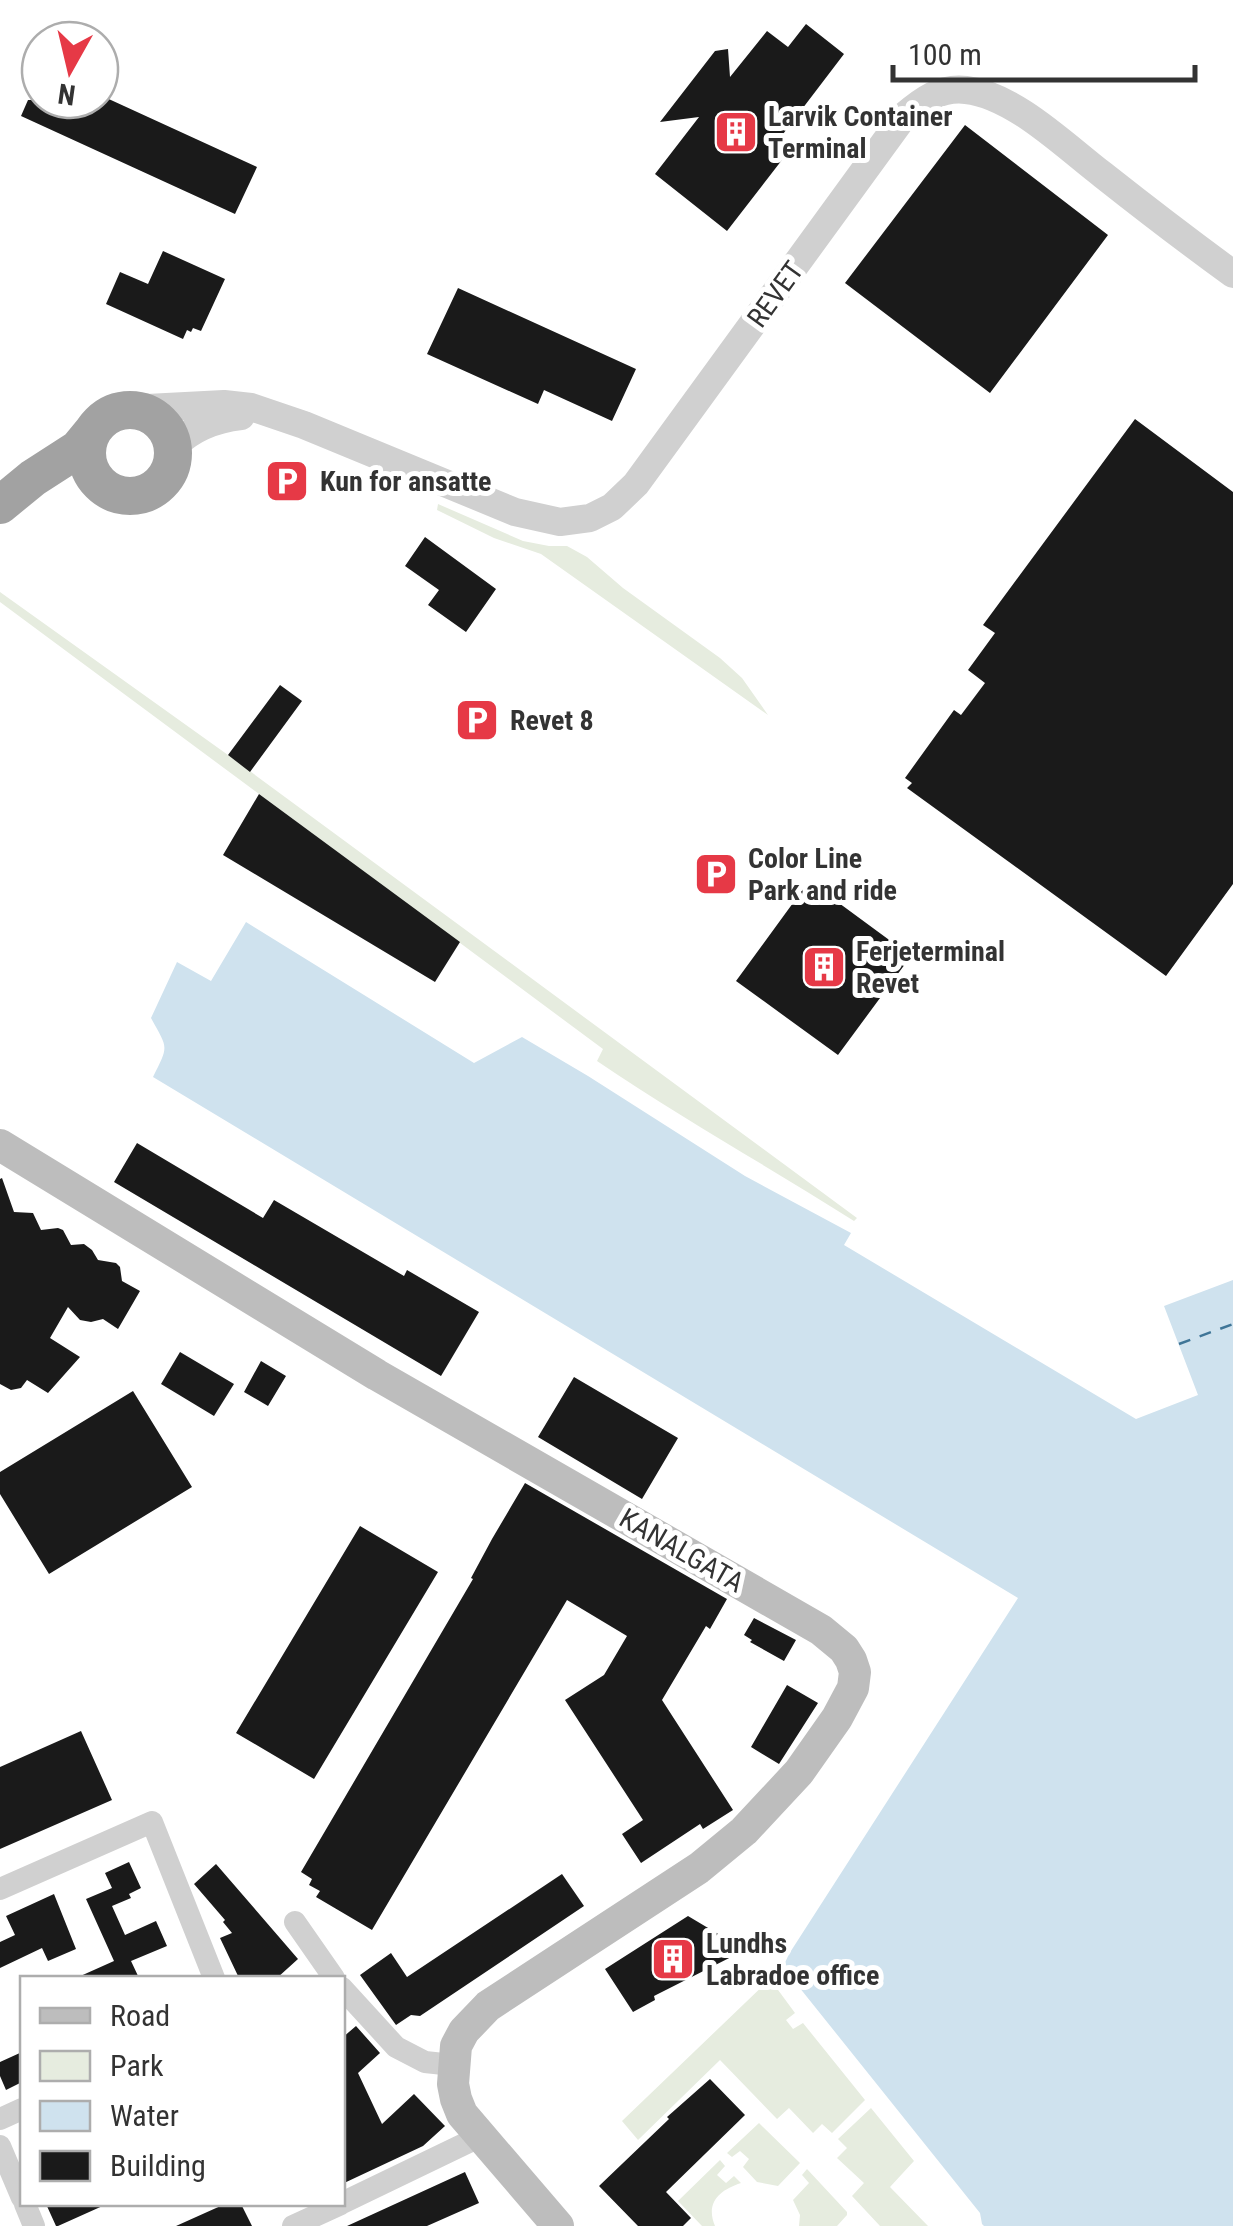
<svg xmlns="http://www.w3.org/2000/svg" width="1233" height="2226" viewBox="0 0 1233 2226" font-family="'Roboto Condensed',sans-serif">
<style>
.green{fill:#e6ecdf}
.water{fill:#cfe2ee}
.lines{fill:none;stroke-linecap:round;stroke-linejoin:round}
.ferry{stroke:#3f7597;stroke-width:2.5;stroke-dasharray:12 10;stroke-linecap:butt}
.building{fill:#1a1a1a}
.minor{stroke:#d0d0d0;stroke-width:22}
.tertiary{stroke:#d0d0d0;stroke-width:28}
.secondary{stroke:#bdbdbd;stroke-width:32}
.trunk{stroke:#a2a2a2;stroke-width:38}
.labels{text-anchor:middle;stroke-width:10;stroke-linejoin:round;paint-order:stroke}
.poi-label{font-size:28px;font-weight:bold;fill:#333;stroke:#fff;text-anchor:start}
.street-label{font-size:28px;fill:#333;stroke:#fff}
</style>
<rect width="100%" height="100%" fill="#fff"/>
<path class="green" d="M438,504l85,37 26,5h18l20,11 36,31 97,70 22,20 26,37 -227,-161 -47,-16 -57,-28z
M0,592l228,163 629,463 -3,3c-85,-54 -173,-103 -257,-160l6,-12 -603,-447z
M770,1979l25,34 -9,7 7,9 10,-6 62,77 -33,33 -10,-9 -9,9 -24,-25 -12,11 -57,-59 -82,80 -16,-19z
M871,2108l43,53 -24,26 38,39h-48l-28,-30 12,-13 -27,-25 10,-10 -9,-9z
M759,2123l41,40 -22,23 -21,-4 -14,-15 6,-8 -9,-8 -8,6 -5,-4z
M720,2160l5,6 -8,9 9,8 8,-7 7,7c-21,7 -36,19 -26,43h-13l-24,-25z
M807,2169l40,43v3l-10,11h-38l1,-11 -7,-15 16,-17 -7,-8z"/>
<path class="water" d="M246,922l228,141 48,-26 66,39 157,100 106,57 -7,12 292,174 62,-24 -34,-89 69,-26v946h-249l-2,-2 -2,-11 -197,-246 6,-13 229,-356 -865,-521c16,-32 15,-28 -2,-59l26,-56 34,19z"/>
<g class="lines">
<path class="ferry" d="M1179,1344l54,-20"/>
</g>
<path class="building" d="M806,24l38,30 -64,84 12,9 -65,84 -72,-57 44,-57 -39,5 55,-71 13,-2 2,28 37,-46 21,16z
M100,95l157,72 -22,47 -214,-98 7,-16h72z
M965,125l143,110 -118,158 -145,-110z
M163,251l62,28 -24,52 -8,-3 -2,4 -4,-2 -4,9 -77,-35 14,-32 28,12z
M458,288l178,81 -24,52 -68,-31 -6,14 -111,-50z
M1135,419l98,73v392l-67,92 -259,-188 5,-5 -7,-5 49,-68 7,5 24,-32 -17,-13 27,-37 -12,-8z
M425,537l71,52 -30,43 -38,-27 11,-15 -34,-24z
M280,685l22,16 -52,71 -22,-17z
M259,794l201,148 -25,40 -212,-127z
M809,881l102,75 -73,99 -102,-74z
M137,1143l126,75 11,-18 130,76 3,-6 72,42 -38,64 -327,-194z
M2,1178l12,34 19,1 8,17 17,-2 5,2 8,15 13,-1 8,6 6,10 18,3 4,4 2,14 18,10 -22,38 -15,-10 -12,3 -11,-2 -12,-13 -18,31 30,19 -32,36 -21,-13 -6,8 -10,2 -11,-6v-205z
M180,1352l54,32 -20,32 -53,-32z
M261,1361l25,15 -18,30 -24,-14z
M574,1377l104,61 -36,61 -104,-62z
M133,1391l59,96 -143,87 -49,-80v-22z
M525,1483l202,116 -17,30 -4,-3 -44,74 71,110 -30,19 -3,-5 -59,39 -19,-29 21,-14 -78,-120 39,-25 23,-39 -60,-36 -195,330 -56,-33 4,-6 -11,-6 3,-6 -11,-7 172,-293 -2,-1 21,-39z
M360,1526l78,46 -124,207 -78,-46z
M754,1618l42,22 -12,21 -34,-19 2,-2 -8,-5z
M787,1685l31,18 -39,61 -28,-17z
M81,1731l31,69 -112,49v-82z
M129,1862l12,26 -12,6 2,4 -19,8 13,29 31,-14 11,25 -36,15 8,17h-63l38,-17 -28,-62 26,-11 -7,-15z
M216,1864l82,95 -21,19h-38l-19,-40 12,-5 -9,-11 2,-2 -31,-36z
M562,1874l22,32 -164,110 -9,-1 -15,10 -36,-50 31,-22 16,24z
M54,1894l22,55 -28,12 -6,-13 -42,20v-26l15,-7 -9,-19z
M688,1916l57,34 -91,46 1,4 -22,12 -28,-43z
M356,2026l24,27 -22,20 24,51 32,-30 31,32 -22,20 -81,38v-146z
M22,2052v30l-16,8 -6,-14v-14z
M710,2079l35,36 -79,77 25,26 -8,8h-45l-39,-40 70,-67 -2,-2z
M465,2172l14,31 -52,23h-80z
M46,2204h61l-49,22h-2z
M225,2204h16l11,22h-76z"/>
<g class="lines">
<path class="minor" d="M0,1889l152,-67 62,156
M295,1922l39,56
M342,1988l54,59 29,15 28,3
M0,2119l22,-10
M0,2146l22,52
M342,2203l139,-67
M25,2204l9,22
M293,2226l48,-22"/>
<path class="tertiary" d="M128,409l96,-5 27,3 53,18 211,87 45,10 30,-4 22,-11 24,-23 268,-368c19,-16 36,-29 62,-26 48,5 100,57 137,85 43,34 86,67 130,99
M174,446c19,-19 41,-27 67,-30"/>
<path class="secondary" d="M0,1145l377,230 444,255 23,19 7,11 4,12 -2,16 -16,30 -38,54 -55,59 -45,37 -211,138 -24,25 -8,15 -3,38 3,15 6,15 96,112"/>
<path class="trunk" d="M87 453a43 43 0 1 1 86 0a43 43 0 1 1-86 0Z
M0,505l33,-27 45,-29 14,-17"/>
</g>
<defs>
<g id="building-square" transform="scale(2.25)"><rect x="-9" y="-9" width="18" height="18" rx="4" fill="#e63946" stroke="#fff"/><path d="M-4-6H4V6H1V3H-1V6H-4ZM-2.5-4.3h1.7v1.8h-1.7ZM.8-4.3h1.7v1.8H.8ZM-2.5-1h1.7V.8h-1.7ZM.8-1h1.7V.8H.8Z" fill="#fff"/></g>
<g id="parking-square" transform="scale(2.25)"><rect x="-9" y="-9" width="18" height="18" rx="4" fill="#e63946" stroke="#fff"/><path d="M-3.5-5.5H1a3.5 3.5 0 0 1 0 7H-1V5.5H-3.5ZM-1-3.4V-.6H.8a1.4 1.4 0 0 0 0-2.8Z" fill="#fff"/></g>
</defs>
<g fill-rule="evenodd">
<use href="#building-square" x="736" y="132"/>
<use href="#parking-square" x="287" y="481"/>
<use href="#parking-square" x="477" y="720"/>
<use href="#parking-square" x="716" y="874"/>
<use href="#building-square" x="824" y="967"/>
<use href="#building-square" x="673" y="1959"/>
</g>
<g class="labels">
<g class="poi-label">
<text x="768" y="126">Larvik Container<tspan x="768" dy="32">Terminal</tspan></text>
<text x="320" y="491">Kun for ansatte</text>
<text x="510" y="730">Revet 8</text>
<text x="748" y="868">Color Line<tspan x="748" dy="32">Park and ride</tspan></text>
<text x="856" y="961">Ferjeterminal<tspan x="856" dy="32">Revet</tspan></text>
<text x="706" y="1953">Lundhs<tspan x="706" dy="32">Labradoe office</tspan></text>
</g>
<g class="street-label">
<text transform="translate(775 294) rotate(-54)" y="10">REVET</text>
<text transform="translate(682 1550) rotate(30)" y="10">KANALGATA</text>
</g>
</g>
<rect x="20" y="1976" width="325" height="230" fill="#ffffff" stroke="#adadad" stroke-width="2.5"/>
<rect x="40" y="2008" width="50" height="15" fill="#bdbdbd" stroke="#adadad" stroke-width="2.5"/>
<text x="110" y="2026" font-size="30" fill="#333333">Road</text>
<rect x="40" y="2051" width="50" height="30" fill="#e6ecdf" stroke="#adadad" stroke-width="2.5"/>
<text x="110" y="2076" font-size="30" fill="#333333">Park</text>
<rect x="40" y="2101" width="50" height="30" fill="#cfe2ee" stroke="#adadad" stroke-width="2.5"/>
<text x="110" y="2126" font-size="30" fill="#333333">Water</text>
<rect x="40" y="2151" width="50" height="30" fill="#1a1a1a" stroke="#adadad" stroke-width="2.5"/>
<text x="110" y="2176" font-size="30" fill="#333333">Building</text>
<g transform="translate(70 70) rotate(188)"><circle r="48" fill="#ffffff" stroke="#adadad" stroke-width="2.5"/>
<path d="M0-8L18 38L0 25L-18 38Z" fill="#e63946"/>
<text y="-15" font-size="28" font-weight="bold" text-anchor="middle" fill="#333333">N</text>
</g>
<path d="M893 65v15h302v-15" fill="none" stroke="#333333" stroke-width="5"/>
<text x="908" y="65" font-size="30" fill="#333333" stroke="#ffffff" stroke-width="8" paint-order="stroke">100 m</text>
</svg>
